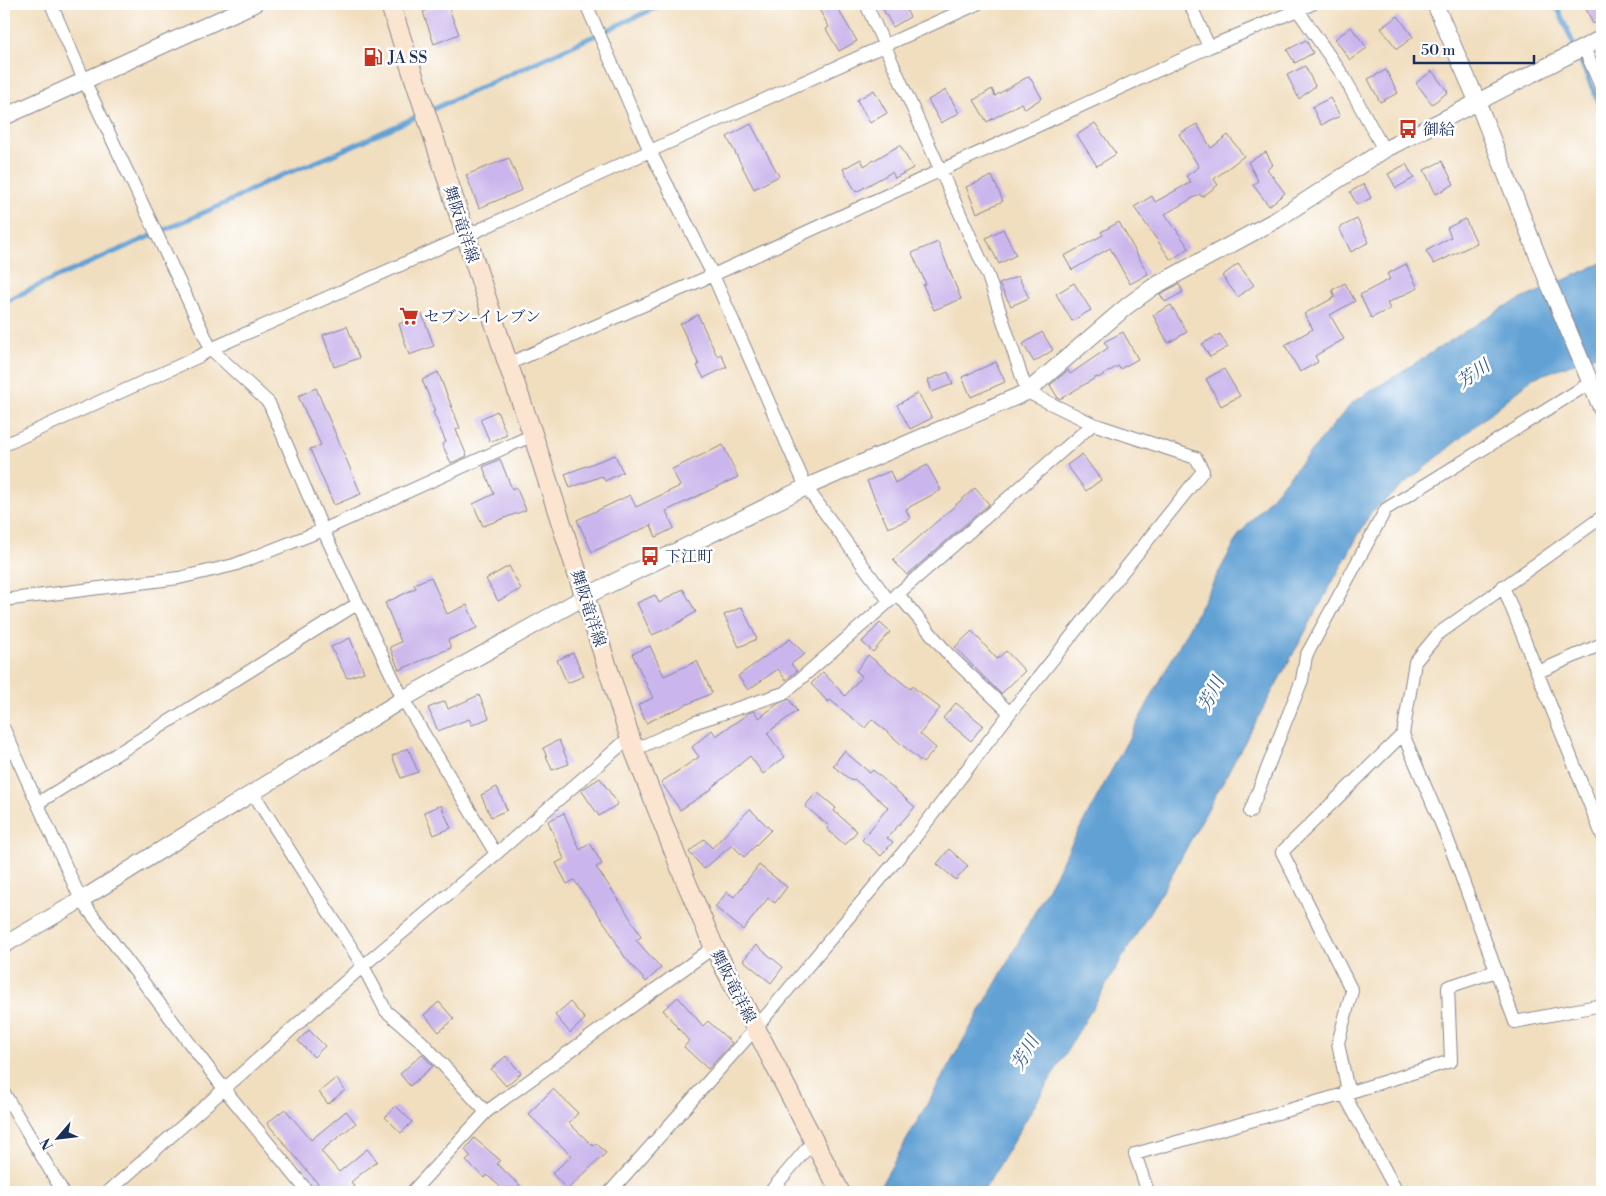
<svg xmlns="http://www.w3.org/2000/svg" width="1606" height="1196" viewBox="0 0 1606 1196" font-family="'Libre Bodoni','Noto Serif JP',serif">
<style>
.water{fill:#62a1d4;stroke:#3e6899}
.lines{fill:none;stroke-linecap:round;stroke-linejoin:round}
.stream{stroke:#62a1d4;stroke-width:5}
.building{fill:#cab6ec}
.minor-casing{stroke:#86868e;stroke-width:14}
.tertiary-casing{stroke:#86868e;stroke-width:18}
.secondary-casing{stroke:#86868e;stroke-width:21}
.minor{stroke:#fff;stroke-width:12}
.tertiary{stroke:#fff;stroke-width:16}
.secondary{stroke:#fce5d0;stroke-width:19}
.labels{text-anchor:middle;stroke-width:5;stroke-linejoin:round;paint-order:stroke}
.poi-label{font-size:16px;fill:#1b2f5e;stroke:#fff;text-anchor:start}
.street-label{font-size:16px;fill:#1b2f5e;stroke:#fff}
.water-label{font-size:18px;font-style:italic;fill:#375d8d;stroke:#fff}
</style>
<rect width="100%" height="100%" fill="#fff"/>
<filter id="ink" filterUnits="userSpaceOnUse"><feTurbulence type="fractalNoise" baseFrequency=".02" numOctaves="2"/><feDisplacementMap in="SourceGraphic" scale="10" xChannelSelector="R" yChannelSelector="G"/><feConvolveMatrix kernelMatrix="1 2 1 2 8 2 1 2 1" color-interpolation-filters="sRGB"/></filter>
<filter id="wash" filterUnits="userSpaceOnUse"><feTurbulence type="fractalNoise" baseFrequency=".0096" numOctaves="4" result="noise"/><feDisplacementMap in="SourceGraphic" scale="20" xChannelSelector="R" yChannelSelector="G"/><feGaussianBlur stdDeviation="1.12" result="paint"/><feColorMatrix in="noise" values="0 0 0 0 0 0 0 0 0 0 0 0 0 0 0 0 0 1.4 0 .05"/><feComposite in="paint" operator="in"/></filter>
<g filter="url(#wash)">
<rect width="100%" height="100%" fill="#f1debf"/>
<path class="water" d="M1602,263v90l-69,25 -162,134 -200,364 -188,316h-106l128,-225 234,-432 113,-132 150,-95z"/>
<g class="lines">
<path class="stream" d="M1556,4l46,106
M4,302l42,-20 182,-80 40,-21 60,-24 336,-153"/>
</g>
<g id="blocks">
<path class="building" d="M443,4h4l12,30 -25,10 -11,-32z
M816,4h19l22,37 -18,10 -13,-22 3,-2z
M880,4h23l7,13 -17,10z
M1584,4h18v15l-9,5z
M1398,16l15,21 -16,12 -16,-21z
M1351,27l16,21 -17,12 -15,-21z
M1306,40l7,13 -18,10 -8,-13z
M1305,66l10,20 -16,13 -12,-24z
M1386,70l12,23 -18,9 -12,-23z
M1432,71l16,21 -16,12 -16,-21z
M1029,76l13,22 -17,11 -4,-6 -34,19 -13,-22 18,-11 3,7z
M874,90l13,23 -17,10 -13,-23z
M946,90l13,23 -18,10 -13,-23z
M1330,98l10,18 -19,9 -9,-18z
M1095,123l21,31 -19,12 -20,-31z
M751,124l28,52 -25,13 -27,-52z
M1197,124l14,24 17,-13 16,21 -30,23 4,6 -16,12 -2,-3 -35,20 24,34 -18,12 -37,-53 18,-11 3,6 36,-20 -5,-6 13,-9 -20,-33z
M900,145l13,23 -18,10 -3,-6 -36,20 -13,-23 18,-10 3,7z
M1266,152l7,13 -6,4 18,24 -16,13 -16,-21 5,-4 -10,-19z
M509,158l13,32 -43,18 -13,-33z
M1442,161l12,23 -18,10 -12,-24z
M1406,164l8,14 -18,10 -8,-14z
M992,176l11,25 -26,12 -11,-26z
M1364,184l7,14 -14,7 -7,-13z
M1357,219l12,23 -18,10 -12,-24z
M1465,219l12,24 -43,21 -8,-13 25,-14 -4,-9z
M1119,222l29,52 -18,10 -20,-36 -38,22 -8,-14 39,-21 -2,-3z
M1003,229l13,26 -17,9 -13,-26z
M938,242l23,57 -27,11 -11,-25 3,-1 -14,-31z
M1238,264l16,21 -16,12 -16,-21z
M1406,264l12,24 -31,15 3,6 -19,9 -11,-23 30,-16 -3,-5z
M1018,276l11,22 -18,8 -12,-22z
M1074,283l17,27 -19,11 -16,-27z
M1345,283l10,18 -25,14 14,24 -29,17 3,6 -18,10 -15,-27 28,-16 -9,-15 31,-17 -3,-7z
M1179,284l4,8 -18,10 -5,-8z
M1171,305l16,27 -19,11 -15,-28z
M422,314l12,32 -25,9 -10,-31z
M698,315l19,41 4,-2 6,13 -23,11 -7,-12 2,-1 -19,-41z
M347,326l12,32 -25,9 -11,-32z
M1042,332l11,18 -19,12 -11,-18z
M1123,332l15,27 -18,10 -2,-3 -20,12 -1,-1 -37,22 -2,-1 -8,-13 18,-15 2,4 38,-26 -4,-6z
M1220,334l8,13 -18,10 -8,-13z
M996,362l9,20 -34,15 -9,-20z
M1224,369l16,27 -19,10 -15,-27z
M438,372l22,56 -4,2 11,26 -16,7 -9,-19 4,-2 -13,-30 2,-1 -13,-31z
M948,372l5,12 -21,8 -4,-12z
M316,388l45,106 -27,11 -24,-56 11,-4 -23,-49z
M918,393l14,25 -22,11 -13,-24z
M497,411l10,24 -17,7 -10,-23z
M723,445l15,32 -72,34 8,17 -18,9 -5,-12 -59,27 -15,-32 53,-25 6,12 44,-21 -8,-17z
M1082,454l19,26 -15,11 -19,-26z
M615,455l8,17 -18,9 -3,-5 -32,12 -5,-14z
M500,459l12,30 4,-2 10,23 -43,16 -10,-22 21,-10 -11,-27z
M927,465l14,25 -35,19 4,10 -22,9 -21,-47 23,-10 5,12z
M975,488l14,16 -82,71 -14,-15z
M509,566l12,23 -23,12 -12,-22z
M431,577l16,37 20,-9 10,23 -29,12 3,8 -52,22 -9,-23 11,-5 -16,-39 31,-15 -2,-4z
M683,589l13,23 -23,14 -21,9 -15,-32 18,-8 4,8z
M742,607l15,32 -18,8 -15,-32z
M880,623l10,9 -17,20 -11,-10z
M972,631l25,28 9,-8 19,20 -24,23 -28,-28 -18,-19z
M350,638l14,34 -17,6 -16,-31z
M790,639l15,15 -14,10 6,7 -11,9 -8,-11 -30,21 -10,-14z
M650,646l14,30 33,-15 15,32 -66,30 -8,-18 15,-7 -21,-44z
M573,653l11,23 -17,7 -10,-23z
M868,655l42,34 2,-3 28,22 -20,26 16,14 -13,15 -51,-44 -7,9 -35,-28 -2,2 -17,-18 12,-12 22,24 17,-20 -6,-5z
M479,695l10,23 -17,7 -3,-6 -31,12 -10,-23 17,-7 3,8z
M789,699l8,12 -30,22 18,24 -22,17 -13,-18 -39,32 1,1 -32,21 -19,-28 38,-25 -7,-10 20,-17 4,6 33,-23 5,-2 5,7 20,-15z
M956,703l27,22 -12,16 -28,-23z
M559,740l10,24 -17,6 -9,-22z
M408,748l10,24 -17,6 -9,-22z
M844,751l26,22 3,-3 42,37 -28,31 6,4 -12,14 -19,-16 26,-33 -34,-28 -2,2 -19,-15z
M600,778l18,26 -19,12 -18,-26z
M497,787l10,23 -16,7 -10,-22z
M817,792l19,16 -2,3 23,20 -12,14 -18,-16 2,-3 -24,-20z
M441,805l10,23 -17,7 -10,-23z
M750,809l21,21 -27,27 -12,-12 -28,24 -15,-17 15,-13 8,9z
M564,813l16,37 10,-7 12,21 -6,3 27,39 18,31 -5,3 25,28 -15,14 -22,-26 -16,-28 -34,-48 -7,4 -11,-21 8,-4 -16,-38z
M949,849l19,17 -12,14 -19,-16z
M759,865l28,22 -12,16 -7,-5 -25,32 -28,-23 12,-15 7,5z
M756,945l27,22 -12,16 -28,-23z
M678,997l25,29 5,-5 24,22 -24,26 -24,-22 5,-6 -26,-31z
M439,1002l15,17 -15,13 -15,-17z
M570,1002l15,17 -15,14 -15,-18z
M309,1030l16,16 -11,11 -16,-16z
M422,1054l11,12 -23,20 -10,-12z
M506,1056l15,17 -15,13 -15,-17z
M336,1078l9,12 -17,14 -9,-12z
M553,1089l25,24 -9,10 24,23 3,-3 10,10 -39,37 -15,-17 20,-17 -44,-42z
M396,1106l16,16 -11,11 -16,-16z
M285,1109l26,31 35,-29 10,12 -35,28 18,21 28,-23 10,12 -26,21 3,4 -8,6h-21l-58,-69z
M474,1138l26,22 -3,4 30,28h-21l-19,-17 -2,3 -19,-17 5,-4 -6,-7z"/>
</g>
</g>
<g filter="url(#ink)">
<use href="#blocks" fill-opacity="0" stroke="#86868e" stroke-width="1"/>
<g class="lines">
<g class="minor-casing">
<path id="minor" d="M51,4l33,76 127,269 58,54 54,127 80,169 93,155
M586,4l64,147 63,124 93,212 83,114
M1190,4l19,43
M1297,9l47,68 40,73
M1584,48l18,41
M508,364l205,-89 496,-228 103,-43
M4,445l196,-89 11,-7 255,-113 184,-85 327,-147
M1602,517l-164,117 -23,28 -12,72 43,101 69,187 87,-17
M1503,586l99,249
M4,600l175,-22 55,-13 89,-35 210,-95
M1538,672l64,-28
M1010,713l193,-242 -7,-13 -103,-34
M4,729l77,171 144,190 83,102
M634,750l59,-27 91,-30 309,-269 -66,-32 -39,-116 -122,-272
M253,793l110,173 23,45 36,31 64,70
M38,803l319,-199
M1250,812l52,-132 4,-24 80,-147 204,-126
M4,1093l59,99
M108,1192l255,-226 133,-112 134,-117
M412,1192l74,-80 228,-165
M610,1192l145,-163 155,-185 100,-131 -62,-59 -51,-61
M770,1192l44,-52
M1148,1192l-13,-38 209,-60 107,-33 -3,-74 48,-16
M1397,1192l-53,-98 3,-8 -9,-43 14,-52 -70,-139 121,-118"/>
</g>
<g class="tertiary-casing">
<path id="tertiary" d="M1435,4l43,99 70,179 54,128
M4,117l250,-113
M4,945l77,-45 322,-201 183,-103 220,-109 221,-95 100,-86 26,-19 123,-67 108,-70 218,-112"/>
</g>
<g class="secondary-casing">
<path id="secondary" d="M390,4l118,360 25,71 101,315 51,129 29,68 126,245"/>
</g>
<use href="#minor" class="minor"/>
<use href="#tertiary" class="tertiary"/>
<use href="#secondary" class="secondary"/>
</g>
</g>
<defs>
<g id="fuel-bare" transform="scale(1.5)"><path d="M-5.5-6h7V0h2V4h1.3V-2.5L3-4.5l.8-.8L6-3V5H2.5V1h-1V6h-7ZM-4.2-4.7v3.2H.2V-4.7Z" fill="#c8321e" stroke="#fff" stroke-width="2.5" paint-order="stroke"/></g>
<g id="bus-bare" transform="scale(1.5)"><path d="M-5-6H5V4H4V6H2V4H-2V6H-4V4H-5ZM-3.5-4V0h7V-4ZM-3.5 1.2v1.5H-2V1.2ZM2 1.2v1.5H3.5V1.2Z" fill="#c8321e" stroke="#fff" stroke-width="2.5" paint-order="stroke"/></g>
<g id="supermarket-bare" transform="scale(1.5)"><path d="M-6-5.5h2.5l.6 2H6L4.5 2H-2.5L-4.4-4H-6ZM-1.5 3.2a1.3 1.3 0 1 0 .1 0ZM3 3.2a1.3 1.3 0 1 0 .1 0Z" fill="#c8321e" stroke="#fff" stroke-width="2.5" paint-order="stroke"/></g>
</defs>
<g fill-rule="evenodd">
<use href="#fuel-bare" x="373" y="57"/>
<use href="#bus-bare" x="1408" y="129"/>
<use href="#supermarket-bare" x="409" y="316"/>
<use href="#bus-bare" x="650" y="556"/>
</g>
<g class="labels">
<g class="poi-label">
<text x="388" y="63">JA SS</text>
<text x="1423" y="135">御給</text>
<text x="424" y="322">セブン-イレブン</text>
<text x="665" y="562">下江町</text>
</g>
<g class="street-label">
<text transform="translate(462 224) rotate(72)" y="6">舞阪竜洋線</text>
<text transform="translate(589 608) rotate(72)" y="6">舞阪竜洋線</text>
<text transform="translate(734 986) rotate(63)" y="6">舞阪竜洋線</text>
</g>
<g class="water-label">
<text transform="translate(1473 374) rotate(-35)" y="6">芳川</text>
<text transform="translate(1211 694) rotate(-63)" y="6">芳川</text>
<text transform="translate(1025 1053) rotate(-60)" y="6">芳川</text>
</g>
</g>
<rect width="1606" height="1196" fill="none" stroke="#fff" stroke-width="20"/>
<g transform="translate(58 1138) rotate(242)" stroke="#ffffff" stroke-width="4" paint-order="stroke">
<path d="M0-4L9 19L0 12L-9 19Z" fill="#1b2f5e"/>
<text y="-8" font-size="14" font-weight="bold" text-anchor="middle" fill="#1b2f5e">N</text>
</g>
<path d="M1414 55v8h120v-8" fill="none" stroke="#1b2f5e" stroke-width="2.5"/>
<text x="1421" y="55" font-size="15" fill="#1b2f5e" stroke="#ffffff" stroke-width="4" paint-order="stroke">50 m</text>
</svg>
